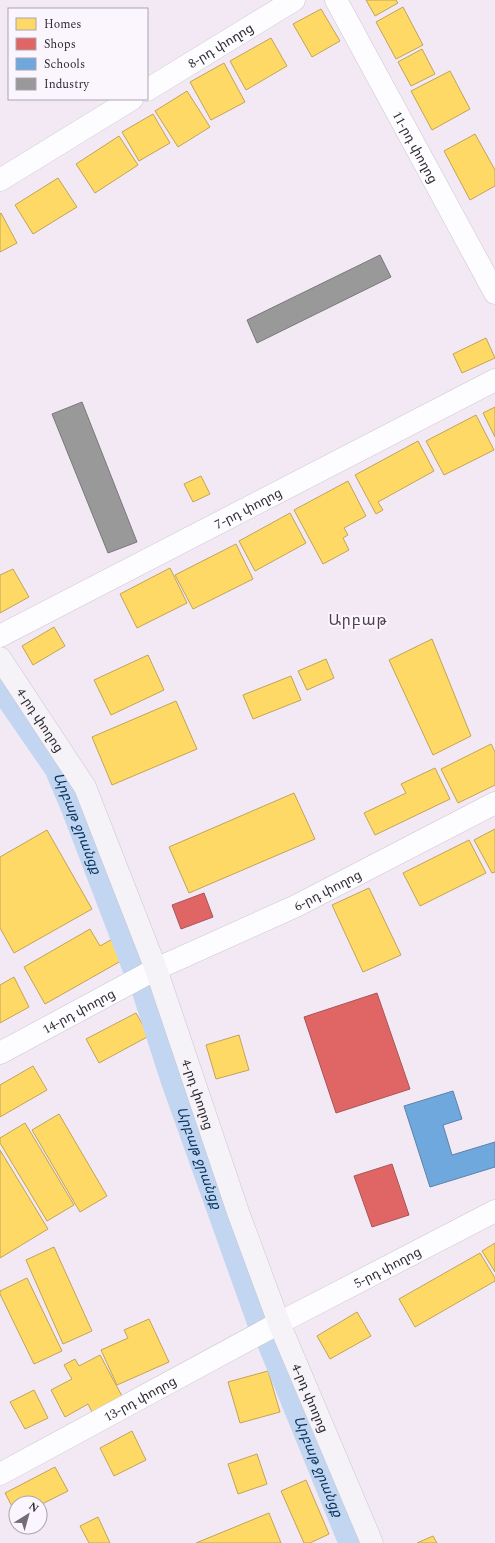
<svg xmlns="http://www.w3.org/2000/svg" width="495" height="1543" viewBox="0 0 495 1543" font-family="Spectral,'Noto Sans Armenian',serif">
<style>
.homes{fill:#ffd966;stroke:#c1a457}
.shops{fill:#e06666;stroke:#ab5457}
.schools{fill:#6fa8dc;stroke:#5c82a9}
.industry{fill:#999;stroke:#7a787a}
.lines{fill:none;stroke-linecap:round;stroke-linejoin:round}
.canal{stroke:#c2d5f1;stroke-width:23}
.minor-casing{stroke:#ccc5d0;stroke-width:23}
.secondary-casing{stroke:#ccc5d0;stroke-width:23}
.minor{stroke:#fdfcfe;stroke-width:22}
.secondary{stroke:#f5f3f8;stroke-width:22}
.labels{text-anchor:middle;stroke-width:4;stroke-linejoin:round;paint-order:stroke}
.street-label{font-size:13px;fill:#302a33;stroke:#fbf5fe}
.water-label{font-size:14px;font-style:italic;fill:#073560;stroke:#fbf5fe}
.quarter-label{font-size:15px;letter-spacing:1px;fill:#4a3d50;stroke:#fbf5fe}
</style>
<rect width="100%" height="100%" fill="#f2e9f5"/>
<path class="homes" d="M366,0h30l2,3 -23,13z
M403,7l20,38 -27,14 -20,-37z
M321,9l19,32 -28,16 -19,-33z
M271,38l16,28 -41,24 -16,-29z
M422,49l13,25 -24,12 -13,-24z
M224,63l21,39 -34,18 -21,-38z
M450,71l20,38 -38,21 -21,-39z
M187,91l23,36 -32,20 -23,-36z
M153,114l17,29 -31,18 -17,-29z
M475,134l20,36v16l-25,14 -26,-49z
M119,136l19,29 -43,28 -19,-29z
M58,178l19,29 -44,27 -18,-29z
M1,213l16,30 -17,9v-38z
M486,338l9,20 -33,15 -9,-19z
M495,407v30l-12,-24z
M476,415l18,35 -50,25 -18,-34z
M418,441l16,30 -56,31 5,8 -7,4 -21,-39z
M201,476l9,18 -17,8 -9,-18z
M348,481l18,35 -22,12 4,7 -5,3 6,12 -26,14 -29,-54z
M290,513l16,30 -51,28 -16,-30z
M236,544l17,35 -60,30 -18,-34z
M170,568l17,35 -50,25 -17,-34z
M13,569l16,28 -29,16v-38z
M54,627l11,19 -32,19 -11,-19z
M432,639l39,97 -38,19 -44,-95z
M148,655l16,35 -53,25 -17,-35z
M326,659l8,19 -27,12 -9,-19z
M291,676l10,24 -48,19 -10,-24z
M176,701l21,48 -85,36 -20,-48z
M491,744l4,8v33l-37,18 -17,-34z
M435,768l15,31 -75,36 -11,-22 42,-20 -5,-9z
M294,793l21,46 -126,54 -20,-46z
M495,829v43l-3,1 -18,-33z
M47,830l45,79 -78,44 -14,-25v-71z
M469,840l17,33 -66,33 -17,-33z
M369,888l32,67 -38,17 -31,-67z
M90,929l10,17 16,-9 12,20 -83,47 -21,-37z
M14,977l15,30 -29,16v-38z
M136,1013l13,23 -50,27 -13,-24z
M239,1035l10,35 -33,9 -10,-34z
M33,1066l14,24 -47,27v-32z
M59,1114l48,82 -27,16 -48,-82z
M25,1123l49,82 -27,16 -47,-78v-5z
M0,1150l48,79 -48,29z
M495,1243v29l-13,-21z
M54,1247l38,84 -29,13 -37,-84z
M480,1253l15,25v3l-80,46 -16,-28z
M27,1278l35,73 -28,13 -34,-70v-3z
M357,1312l14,24 -41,23 -13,-23z
M149,1319l20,43 -52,23 -16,-35 27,-12 -4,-8z
M100,1355l23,43 -30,16 -5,-10 -23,13 -14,-27 21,-11 -8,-14 11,-6 4,7z
M268,1371l12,41 -40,11 -12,-41z
M34,1390l14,28 -23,11 -15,-27z
M132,1431l14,29 -32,16 -14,-28z
M257,1454l10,30 -29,10 -10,-30z
M55,1467l13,24 -28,14v-2h-24v11l-11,-21z
M306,1480l23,54 -19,9h-6l-23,-52z
M269,1513l12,30h-85z
M98,1517l12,26h-21l-9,-17z
M433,1536l4,7h-20z"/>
<path class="shops" d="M204,893l9,24 -32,12 -9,-24z
M377,993l33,96 -74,24 -32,-96z
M392,1164l17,51 -37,12 -18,-51z"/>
<path class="schools" d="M453,1091l9,28 -19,6 9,30 43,-13v25l-65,20 -26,-81z"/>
<path class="industry" d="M380,255l11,22 -134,66 -10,-23z
M82,402l55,140 -29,11 -56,-139z"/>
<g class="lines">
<g class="canal">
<path id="s1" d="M0,688l56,81 16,38 62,162"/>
<path id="s2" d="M143,990l30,93 86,241"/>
<path id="s3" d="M269,1344l81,199"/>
</g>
<g class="minor-casing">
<g id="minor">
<path id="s4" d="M336,0l159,293"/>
<path id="s5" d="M147,90l147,-90"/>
<path d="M0,180l132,-81"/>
<path id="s6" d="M0,636l495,-256"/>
<path id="s7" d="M0,1053l156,-84 140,-63 199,-103"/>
<path id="s8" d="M0,1474l279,-151 216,-112"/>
</g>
</g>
<g class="secondary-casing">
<g id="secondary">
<path id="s9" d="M0,658l85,129 71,182 82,243 41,111 93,220"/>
</g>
</g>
<use href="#minor" class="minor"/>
<use href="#secondary" class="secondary"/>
</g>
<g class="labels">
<g class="street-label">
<text dy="5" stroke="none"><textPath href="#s5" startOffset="86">8-րդ փողոց</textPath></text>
<text dy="5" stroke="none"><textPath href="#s4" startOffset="167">11-րդ փողոց</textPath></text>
<text dy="5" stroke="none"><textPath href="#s6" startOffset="279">7-րդ փողոց</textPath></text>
<text dy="5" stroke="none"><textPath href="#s9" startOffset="74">4-րդ փողոց</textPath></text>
<text dy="5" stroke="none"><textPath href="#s7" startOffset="366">6-րդ փողոց</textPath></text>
<text dy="5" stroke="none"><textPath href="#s7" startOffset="89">14-րդ փողոց</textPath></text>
<text dy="5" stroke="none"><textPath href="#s9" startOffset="482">4-րդ փողոց</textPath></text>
<text dy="5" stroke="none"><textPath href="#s8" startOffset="439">5-րդ փողոց</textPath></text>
<text dy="5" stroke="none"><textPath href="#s9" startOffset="806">4-րդ փողոց</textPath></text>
<text dy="5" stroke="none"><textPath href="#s8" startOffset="159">13-րդ փողոց</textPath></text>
</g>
<g class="water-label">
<text dy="5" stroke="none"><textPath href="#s1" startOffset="157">Արբաթ ջրանցք</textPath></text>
<text dy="5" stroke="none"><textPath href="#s2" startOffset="177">Արբաթ ջրանցք</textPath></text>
<text dy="5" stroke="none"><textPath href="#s3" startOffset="132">Արբաթ ջրանցք</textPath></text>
</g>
<g class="quarter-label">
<text x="358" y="625">Արբաթ</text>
</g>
</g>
<rect x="8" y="8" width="140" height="92" fill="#fbf5fe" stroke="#aaa4ad"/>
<rect x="16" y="18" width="20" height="12" fill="#ffd966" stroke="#aaa4ad"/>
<text x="44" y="28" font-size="12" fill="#302a33">Homes</text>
<rect x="16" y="38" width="20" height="12" fill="#e06666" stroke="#aaa4ad"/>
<text x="44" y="48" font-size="12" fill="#302a33">Shops</text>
<rect x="16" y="58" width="20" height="12" fill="#6fa8dc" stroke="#aaa4ad"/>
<text x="44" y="68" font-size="12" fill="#302a33">Schools</text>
<rect x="16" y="78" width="20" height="12" fill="#999999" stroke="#aaa4ad"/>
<text x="44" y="88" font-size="12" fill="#302a33">Industry</text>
<g transform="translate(28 1515) rotate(37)"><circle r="19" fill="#fbf5fe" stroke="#aaa4ad"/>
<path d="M0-3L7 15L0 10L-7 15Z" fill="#746d77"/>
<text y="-6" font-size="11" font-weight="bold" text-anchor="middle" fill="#302a33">N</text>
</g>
</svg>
